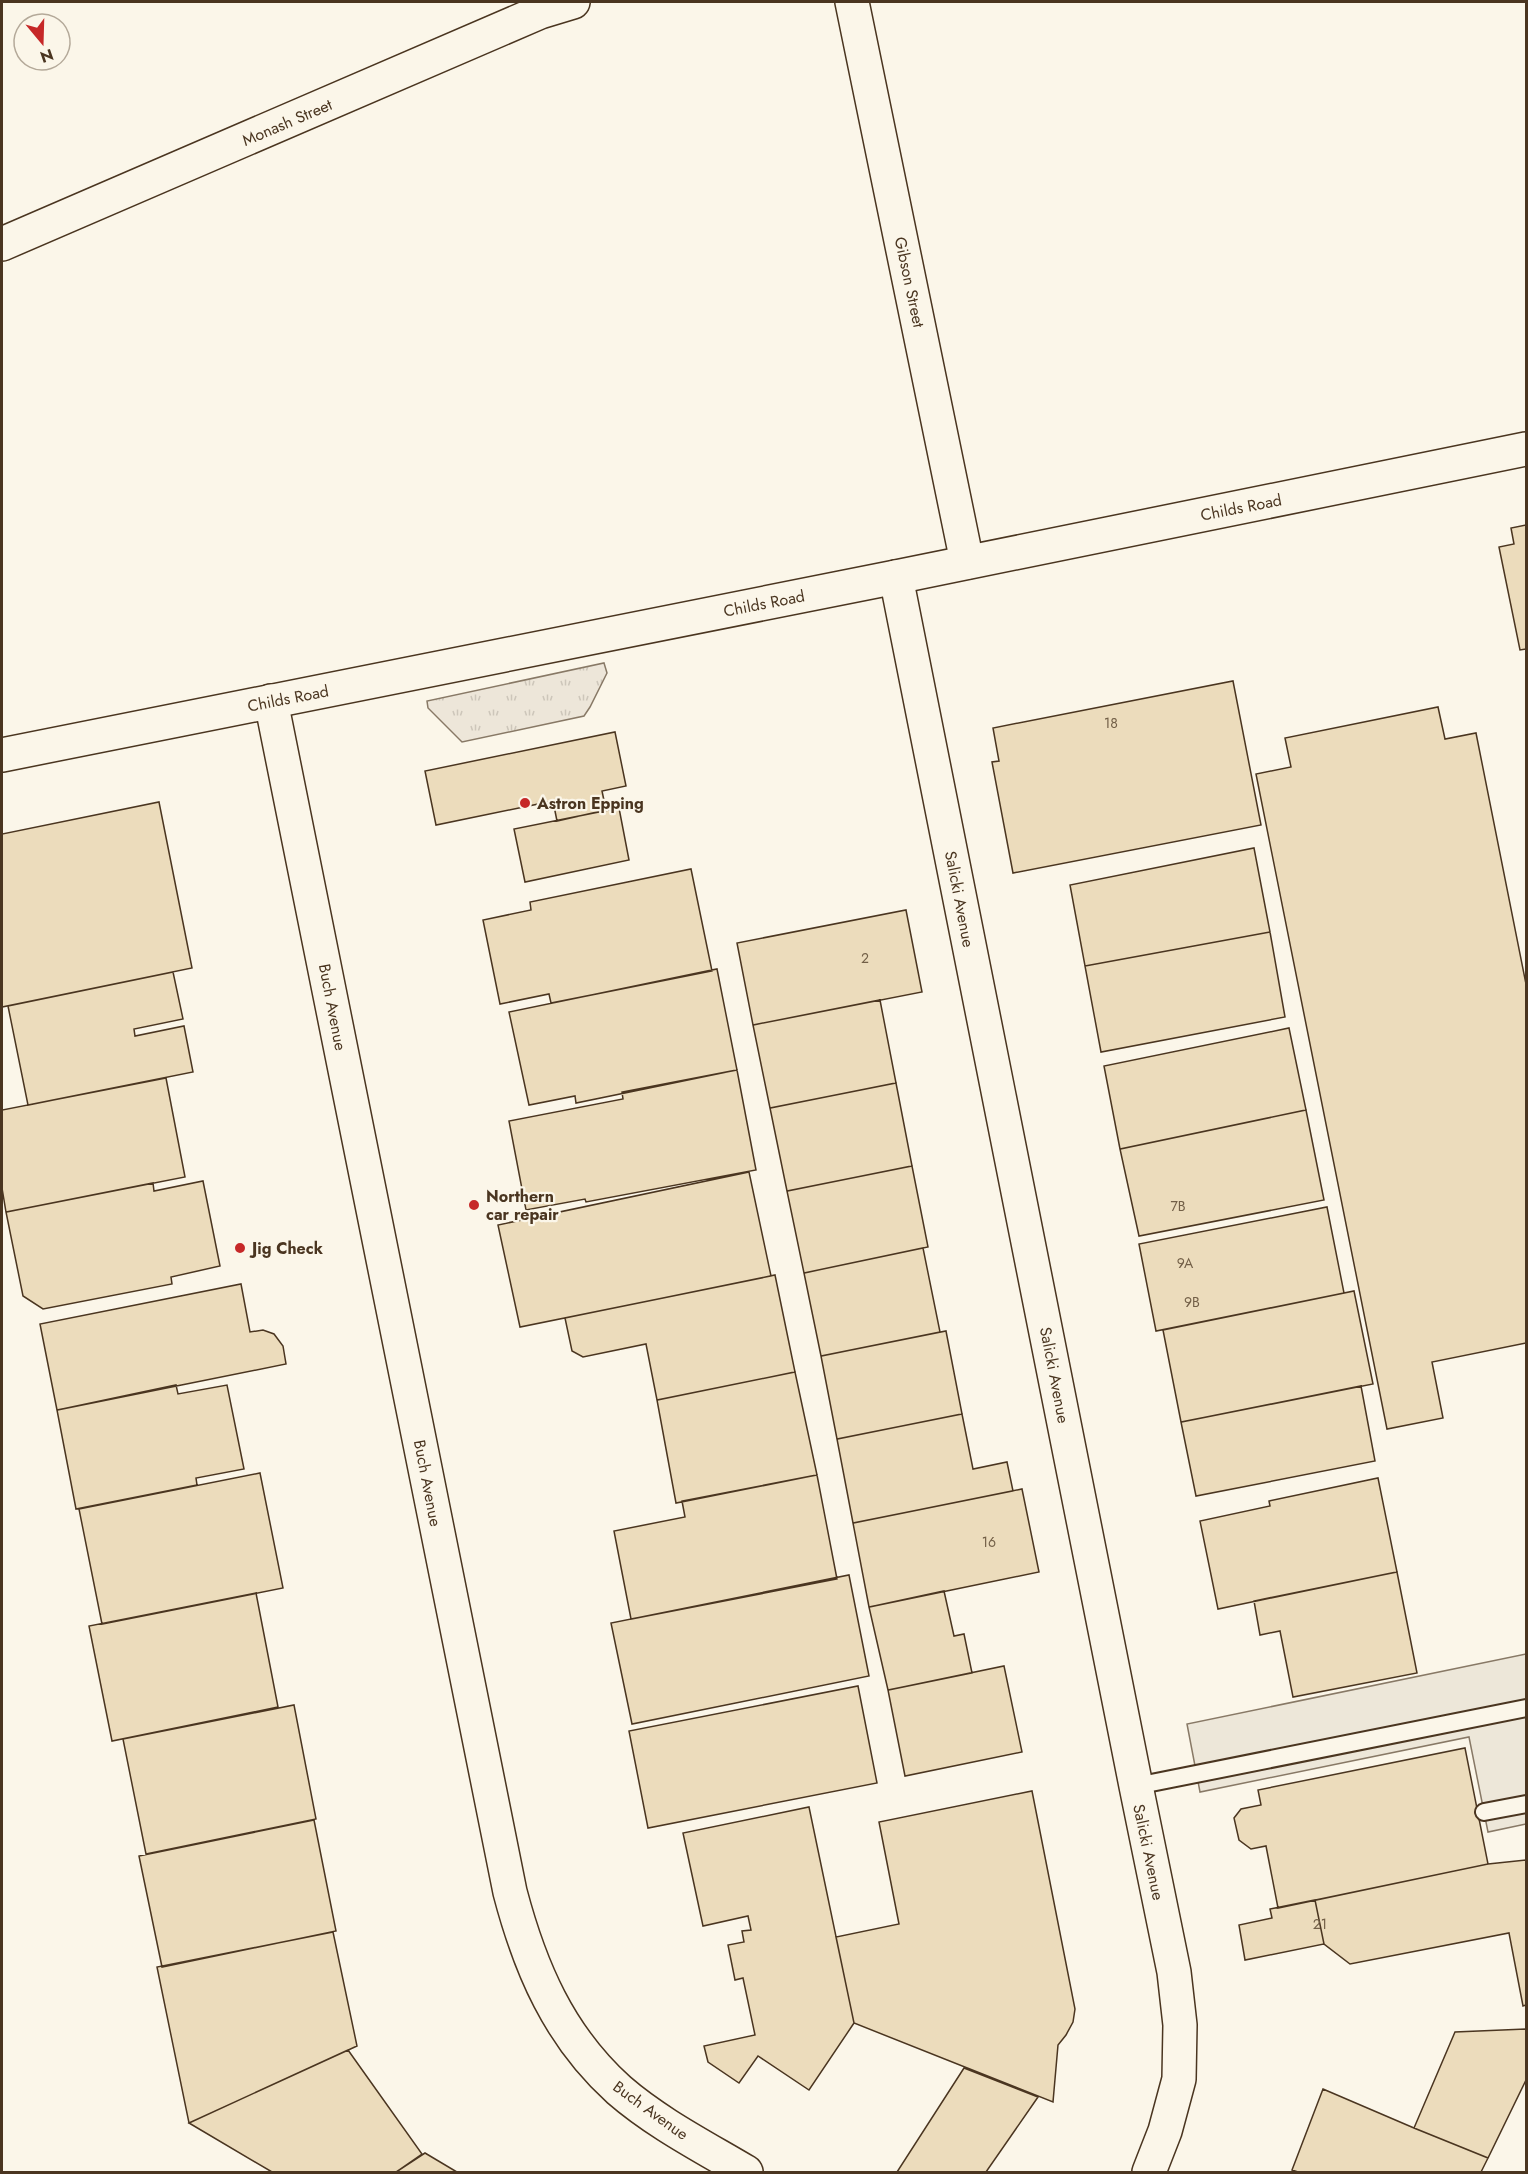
<svg xmlns="http://www.w3.org/2000/svg" width="1528" height="2174" viewBox="0 0 1528 2174" font-family="Jost,sans-serif">
<style>
.grass{fill:url(#grass-tufts);stroke:#887966;stroke-width:1.5}
.parking{fill:#ede7d9;stroke:#887966;stroke-width:1.5}
.building{fill:#ecdcbc;stroke:#4a3520;stroke-width:1.5}
.lines{fill:none;stroke-linecap:round;stroke-linejoin:round}
.service-casing{stroke:#4a3520;stroke-width:20}
.minor-casing{stroke:#4a3520;stroke-width:36}
.primary-casing{stroke:#4a3520;stroke-width:36}
.service{stroke:#fbf6e9;stroke-width:16}
.minor{stroke:#fbf6e9;stroke-width:33}
.primary{stroke:#fbf6e9;stroke-width:33}
.poi-dot{fill:#c62828;stroke:#fbf6e9;stroke-width:2}
.labels{text-anchor:middle;stroke-width:4.5;stroke-linejoin:round;paint-order:stroke}
.number-label{font-size:14px;fill:#725f47}
.street-label{font-size:16px;fill:#4a3520;stroke:#fbf6e9}
.poi-label{font-size:16px;font-weight:bold;fill:#4a3520;stroke:#fbf6e9;text-anchor:start}
</style>
<defs>
<pattern id="grass-tufts" width="24" height="20" patternUnits="userSpaceOnUse" patternTransform="scale(1.5)"><rect width="24" height="20" fill="#ede6d9"/><path d="M3 7l-1-3M5 7V3M7 7l1-3M15 17l-1-3M17 17v-4M19 17l1-3" fill="none" stroke="#cdc6ba"/></pattern>
</defs>
<rect width="100%" height="100%" fill="#fbf6e9"/>
<path class="grass" d="M604,663l3,10 -17,34 -6,9 -122,26 -34,-34 -1,-7z"/>
<path class="parking" d="M1526,1654v170l-38,8 -19,-95 -269,55 -13,-68z"/>
<path class="building" d="M1526,525v124l-6,1 -21,-103 15,-3 -3,-16z
M1233,681l28,144 -248,48 -21,-111 7,-1 -6,-33z
M1438,707l7,32 31,-6 50,251v359l-94,19 11,56 -56,11 -131,-655 35,-7 -6,-29z
M615,732l11,54 -24,5 4,19 -49,11 -4,-20 -117,24 -11,-54z
M159,802l33,166 -190,39v-173z
M619,808l10,52 -104,22 -11,-53z
M1254,848l16,84 -185,34 -15,-81z
M691,869l21,102 -161,32 -2,-9 -49,10 -17,-84 48,-10 -1,-8z
M906,910l16,82 -169,33 -16,-82z
M1270,932l15,85 -184,35 -16,-86z
M717,969l20,101 -161,33 -1,-7 -46,9 -20,-93z
M173,972l10,47 -49,10 1,7 49,-10 9,46 -165,33 -20,-99z
M880,1000l16,83 -126,25 -17,-83z
M1289,1028l17,82 -186,39 -16,-83z
M737,1070l19,100 -170,32 -1,-3 -59,11 -17,-89 114,-22 -1,-7z
M166,1078l19,99 -179,35 -4,-24v-78z
M896,1083l16,83 -125,25 -17,-83z
M1306,1110l18,90 -185,36 -19,-87z
M912,1166l16,81 -124,26 -17,-82z
M749,1172l22,104 -251,51 -22,-102z
M203,1181l17,85 -49,11 1,7 -129,25 -20,-13 -17,-84 147,-29 1,8z
M1327,1207l17,86 -188,38 -17,-87z
M923,1248l17,84 -119,24 -17,-83z
M775,1275l20,97 -138,28 -11,-56 -63,13 -11,-6 -7,-33z
M241,1284l9,48 13,-2 11,4 9,12 3,18 -229,46 -17,-86z
M1354,1291l19,93 -192,38 -18,-92z
M946,1331l16,83 -125,25 -16,-83z
M795,1372l22,103 -141,28 -19,-103z
M176,1385l2,9 49,-9 17,84 -48,9 1,7 -121,24 -19,-99z
M1361,1386l14,75 -179,35 -15,-74z
M962,1414l11,55 34,-7 6,29 -160,32 -16,-84z
M260,1473l23,115 -181,36 -23,-115z
M817,1475l20,104 -206,40 -17,-88 71,-14 -3,-16z
M1378,1478l19,94 -179,37 -18,-88 70,-15 -1,-5z
M1022,1489l17,83 -170,35 -16,-84z
M1397,1572l20,101 -124,24 -13,-66 -20,4 -6,-34z
M849,1575l20,101 -237,48 -21,-101z
M944,1591l10,45 10,-2 8,39 -84,17 -19,-83z
M256,1593l22,114 -166,34 -23,-115z
M1004,1666l18,86 -117,24 -17,-86z
M858,1686l19,97 -229,45 -19,-97z
M294,1705l22,114 -170,35 -23,-115z
M1465,1748l23,116 -210,44 -12,-62 -15,3 -12,-9 -5,-22 7,-9 20,-4 -3,-15z
M1032,1791l43,218 -2,13 -7,13 -8,10 -5,57 -199,-79 -18,-86 63,-13 -20,-102z
M809,1807l45,216 -45,67 -51,-34 -19,27 -31,-21 -4,-16 51,-11 -12,-57 -8,2 -7,-35 16,-3 -2,-11 9,-1 -3,-14 -45,10 -20,-93z
M314,1820l22,111 -174,36 -23,-111z
M1526,1860v145l-3,1 -14,-73 -159,31 -26,-20 -9,-44 173,-36z
M1315,1900l9,44 -79,16 -6,-35 33,-7 -2,-9z
M333,1932l24,114 -168,77 -32,-156z
M1526,2029v51l-38,78 -74,-30 41,-96z
M348,2050l74,104 -26,18h-124l-83,-49z
M964,2068l74,29 -52,75h-89z
M1323,2089l91,39 74,30 -7,14h-183l-6,-2z
M425,2153l32,19h-61z"/>
<g class="lines">
<g class="service-casing">
<path id="service" d="M1136,1786l390,-78
M1484,1812l42,-8"/>
</g>
<g class="minor-casing">
<path id="minor" d="M852,2l115,560
M2,244l538,-232 33,-10
M896,577l240,1209 38,186 6,53 -1,54 -14,52 -16,41
M271,701l239,1191c20,76 49,144 109,198 38,33 85,57 127,82"/>
</g>
<g class="primary-casing">
<path id="primary" d="M2,755l894,-178 630,-128"/>
</g>
<use href="#service" class="service"/>
<use href="#minor" class="minor"/>
<use href="#primary" class="primary"/>
</g>
<g class="poi-dot">
<circle cx="525" cy="803" r="6"/>
<circle cx="474" cy="1205" r="6"/>
<circle cx="240" cy="1248" r="6"/>
</g>
<g class="labels">
<g class="number-label">
<text x="1111" y="728">18</text>
<text x="865" y="963">2</text>
<text x="1178" y="1211">7B</text>
<text x="1185" y="1268">9A</text>
<text x="1192" y="1307">9B</text>
<text x="989" y="1547">16</text>
<text x="1320" y="1929">21</text>
</g>
<g class="street-label">
<text transform="translate(287 122) rotate(-23)" y="6">Monash Street</text>
<text transform="translate(910 282) rotate(78)" y="6">Gibson Street</text>
<text transform="translate(1241 507) rotate(-11)" y="6">Childs Road</text>
<text transform="translate(764 603) rotate(-11)" y="6">Childs Road</text>
<text transform="translate(288 698) rotate(-11)" y="6">Childs Road</text>
<text transform="translate(960 899) rotate(79)" y="6">Salicki Avenue</text>
<text transform="translate(333 1007) rotate(79)" y="6">Buch Avenue</text>
<text transform="translate(1055 1375) rotate(79)" y="6">Salicki Avenue</text>
<text transform="translate(428 1483) rotate(79)" y="6">Buch Avenue</text>
<text transform="translate(1149 1852) rotate(78)" y="6">Salicki Avenue</text>
<text transform="translate(651 2110) rotate(36)" y="6">Buch Avenue</text>
</g>
<g class="poi-label">
<text x="537" y="809">Astron Epping</text>
<text x="486" y="1202">Northern<tspan x="486" dy="18">car repair</tspan></text>
<text x="252" y="1254">Jig Check</text>
</g>
</g>
<rect width="1528" height="2174" fill="none" stroke="#4a3520" stroke-width="6"/>
<g transform="translate(42 42) rotate(161)"><circle r="28" fill="#fbf6e9" stroke="#b4a999" stroke-width="1.5"/>
<path d="M0-4.5L10 22L0 15L-10 22Z" fill="#c62828"/>
<text y="-9" font-size="16" font-weight="bold" text-anchor="middle" fill="#4a3520">N</text>
</g>
</svg>
